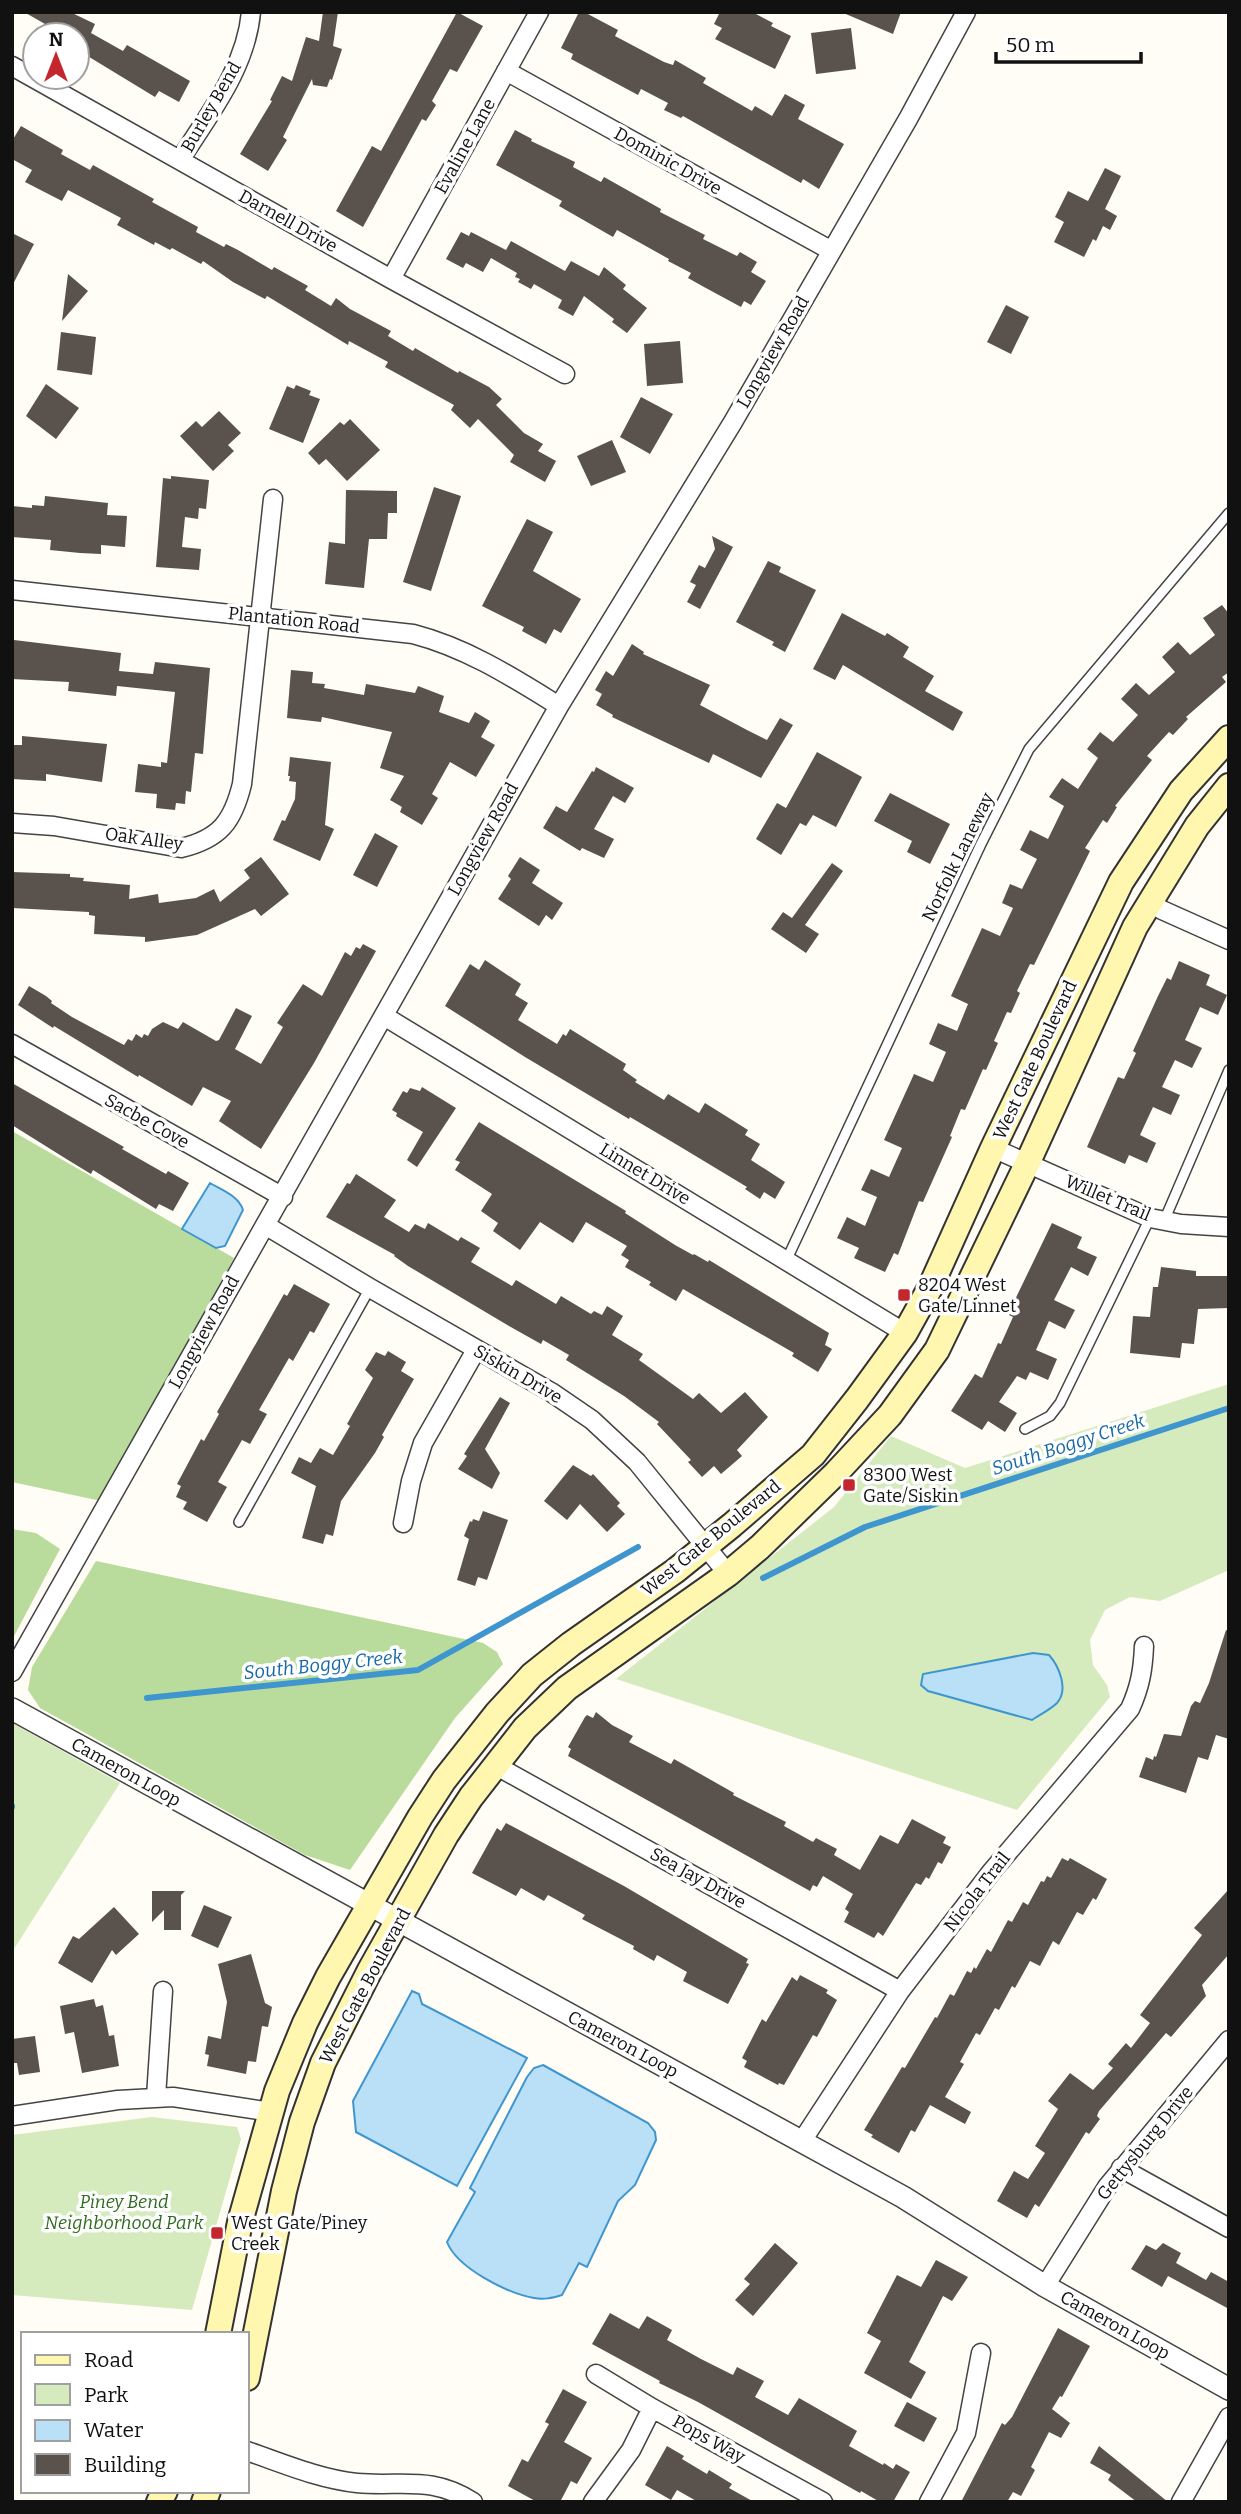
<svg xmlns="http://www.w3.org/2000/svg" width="1241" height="2514" viewBox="0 0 1241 2514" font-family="Bitter,serif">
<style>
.green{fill:#d5ebbd}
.forest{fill:#b9dc9c}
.water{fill:#b9e0f7;stroke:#3f96cf;stroke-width:2}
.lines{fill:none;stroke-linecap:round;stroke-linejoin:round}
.stream{stroke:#3f96cf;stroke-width:6}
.building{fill:#5a524d}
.service-casing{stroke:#444;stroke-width:12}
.minor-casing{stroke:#444;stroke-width:21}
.tertiary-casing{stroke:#444;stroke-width:24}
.secondary-casing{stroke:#333;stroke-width:28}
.service{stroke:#fff;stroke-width:9}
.minor{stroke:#fff;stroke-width:18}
.tertiary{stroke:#fff;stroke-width:21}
.secondary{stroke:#fff6b0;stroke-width:24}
.poi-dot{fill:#c4262e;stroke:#fff;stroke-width:2.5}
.labels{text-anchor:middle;stroke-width:7;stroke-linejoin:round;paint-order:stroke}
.street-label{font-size:18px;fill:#111;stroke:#fff}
.poi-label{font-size:18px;fill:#111;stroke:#fff;text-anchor:start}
.park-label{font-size:18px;font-style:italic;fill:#2f6b1f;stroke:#fff}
.water-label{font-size:19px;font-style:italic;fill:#1768a6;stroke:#fff}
</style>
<rect width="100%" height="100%" fill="#fffdf5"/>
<path class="green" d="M1229,1384v186l-69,31 -30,-4 -25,13 -15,30 3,25 14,20 3,12 -93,113 -401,-131 218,-172 57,-71 74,32z
M12,1723l108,60 -108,169z
M152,2117l85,10 4,12 -49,171 -180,-15v-160z"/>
<path class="forest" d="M12,1131l222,127 -133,243 -89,-19z
M12,1529l24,4 24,16 -48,91z
M96,1561l387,82 14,9 6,12 -48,54 -105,152 -45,-15 -265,-147 -12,-18 4,-23z"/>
<path class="water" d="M210,1183c12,7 29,13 33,27l-18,36 -9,2 -34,-19z
M1033,1653l16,2c10,11 20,35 8,48 -7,7 -18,12 -25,17l-104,-29 -7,-6 2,-11z
M412,1991l7,3 3,10 105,54 -70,128 -101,-54 -3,-31z
M543,2065l105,58 7,9 1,8 -21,45 -17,16 -31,66 -8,-4 -17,32c-10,3 -18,5 -28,3 -27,-5 -77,-30 -87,-56l28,-50 -5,-4 57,-111 7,-9z"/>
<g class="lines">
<path class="stream" d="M763,1578l102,-51 364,-119
M147,1698l271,-28 220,-123
M12,1806v1"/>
</g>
<path class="building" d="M24,12h46l25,12 -4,9 32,18 4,-6 63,36 -11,21 -20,-11 -4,6 -74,-45 -4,8v-25h-28l3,-7z
M323,12h15l-5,34 9,3 -10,31 -2,-1 -3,8 -14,-2 -1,-6 -29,58 4,3 -19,31 -28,-17 32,-53 -2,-1 12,-24 10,5 14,-44 13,4z
M457,12l26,14 -26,46 -7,-3 -18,32 4,4 -10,16 -4,-2 -59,108 -27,-16 36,-65 9,5z
M579,12h5l34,18 -3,6 49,26 9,3 2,-5 31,18 -3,5 49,28 3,-5 17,10 13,-22 20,11 -7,14 46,25 -25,45 -16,-10 -2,4 -118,-67 -2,2 -17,-8 4,-7 -27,-14 -3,6 -67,-36 2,-5 -12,-6z
M720,12h32l21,11 -2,3 20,10 -16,33 -60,-30 7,-11 -8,-4z
M841,12h60l-8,22z
M851,28l5,41 -40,5 -5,-41z
M21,126l42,24 -2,4 29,16 3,-5 61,34 -2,3 46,25 -2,5 28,15 2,-3 12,6 34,20 2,-3 34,19 -3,4 26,16 5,-8 14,11 41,22 -3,5 25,15 2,-3 43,25 1,-2 30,16 13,12 -6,6 28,28 19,11 -5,7 18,10 -11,21 -35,-20 4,-7 -36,-36 -8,9 -19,-18 3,-5 -69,-38 3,-5 -39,-21 -1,4 -81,-49 -2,3 -32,-17 -30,-21 -2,3 -29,-16 -2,2 -15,-8 -1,3 -37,-20 4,-7 -53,-28 -6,11 -37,-19 7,-12 -20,-11v-18z
M515,130l17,9 -1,2 44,21 -2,5 28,15 3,-5 57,32 -1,3 45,23 -2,4 34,17 3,-4 17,10 -6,10 15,9 -15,24 -7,-4 -3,6 -37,-20 -16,-9 3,-5 -23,-12 1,-2 -52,-29 -4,7 -54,-31 3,-5 -66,-36z
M1105,168l16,8 -16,33 12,7 -7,14 -7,-4 -7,15 -3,-2 -9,18 -30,-15 10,-20 -9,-5 13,-26 20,10z
M461,232l8,4 2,-4 35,18 5,-9 54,30 6,-10 28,15 5,-9 22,18 -3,4 24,19 -20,25 -15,-11 2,-3 -30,-23 -11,20 -15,-8 4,-8 -28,-16 -3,5 -13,-7 2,-3 -5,-2 2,-4 -26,-15 -8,14 -17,-9 -3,5 -17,-9z
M12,233l22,11 -22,42z
M68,274l20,17 -26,30z
M1006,305l23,12 -18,37 -24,-12z
M61,332l35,5 -4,38 -35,-5z
M680,341l3,42 -36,3 -3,-42z
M46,384l33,24 -23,31 -30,-23z
M296,385l15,6 -2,4 11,4 -17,44 -34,-14 18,-43 7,3z
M641,397l32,17 -23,40 -30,-17z
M219,411l22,22 -13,12 6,6 -21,20 -33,-35 16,-15 6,6z
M350,419l30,31 -33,31 -21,-22 -7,6 -11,-12 32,-31 4,3z
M612,440l14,32 -35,14 -14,-30z
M171,476l38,4 -3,29 -7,-1 -1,11 -13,-2 -3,30 19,2 -2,21 -43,-3 7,-89 8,1z
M434,487l27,9 -30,95 -28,-9z
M346,490l51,1v22h-9l-1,26h-18l-5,49 -39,-4 4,-42 16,2z
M45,496l63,7 -1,12 20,1 -2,31 -24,-2v9l-21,-1 -30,-3 1,-10 -39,-3v-31l20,2v-3l12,1z
M527,519l26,13 -20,39 48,28 -20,34 -7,-4 -8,15 -24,-13 2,-4 -42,-21z
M712,536l21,11 -33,62 -13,-7 9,-17 -6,-3 9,-17 6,3 10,-19z
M768,561l13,6 -2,5 37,18 -31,62 -13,-7 2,-3 -38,-20z
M1222,605l7,9v58l-7,5 4,5 -40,35 2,2 -15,16 -4,-3 -22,24 5,4 -37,46 2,1 -10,16 -4,-3 -18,28 5,3 -56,114 -4,-1 -13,27 3,2 -9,20 -4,-1 -13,29 4,2 -12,27 -3,-1 -18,41 -4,-1 -11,27 2,1 -29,65 -4,-1 -21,54 -4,-2 -9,19 -31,-14 5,-10 -22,-10 10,-21 18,9 12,-29 -16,-7 10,-21 18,8 13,-29 -18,-8 30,-66 19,8 13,-30 -17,-8 9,-21 19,8 11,-27 -17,-8 31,-68 18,8 13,-28 -11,-5 8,-19 12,5 15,-30 -17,-9 10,-20 18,9 16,-33 -15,-9 13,-19 16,11 20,-31 -11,-9 13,-17 13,10 25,-27 -17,-16 15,-16 13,12 26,-23 -13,-15 16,-15 12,13 25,-20 -12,-17z
M842,613l43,23 2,-3 22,14 -6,10 31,19 -9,15 38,21 -10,19 -110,-66 -8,15 -22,-11z
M14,640l107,13 -2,18 34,3 2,-12 55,6 -7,86 -8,-1 -4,39 -5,-1 -1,13 -9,-1 -1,7 -19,-2 1,-14 -22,-2 3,-28 23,3v-5l6,1 8,-71 -58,-6 -1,10 -48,-5 1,-9 -57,-3z
M632,644l12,8 -1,2 67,31 -10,20 47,25 20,10 13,-22 13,7 -32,53 -48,-24 -4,9 -97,-46 1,-2 -17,-10 6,-11 -7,-4 11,-19 7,5z
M291,670l22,2 -1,11 13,1 -1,4 40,7 2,-11 49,9 3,-7 26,10 -5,16 30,11 6,-11 15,9 -9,16 14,8 -19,32 -26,-15 -18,32 6,4 -16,27 -22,-13 2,-5 -12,-7 14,-24 -24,-8 12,-36 -70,-15 -1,5 -34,-4z
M22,736l85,8 -5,38 -56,-8v7l-34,-2v-34h10z
M817,752l45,25 -26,50 -23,-12 -7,11 -6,-3 -19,32 -25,-16 21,-36 9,5z
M290,757l41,5 -6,63 9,4 -14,32 -47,-21 9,-20 3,1 10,-22 1,-17 -7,-1 1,-5h-2z
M596,767l38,21 -9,15 -12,-7 -19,33 20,10 -10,19 -22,-10 -2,3 -37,-23 13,-22 11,6 25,-41 2,1z
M890,793l60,31 -20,40 -23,-12 5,-11 -38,-20z
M375,833l23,13 -21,41 -24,-12z
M261,857l28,37 -28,22 -6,-7 -58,26 -52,7v-5l-51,-3 1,-18 -6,-1v-3l-77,-4v-36l58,2v3l14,1 -1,3 47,4 -1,14 29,-5 1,9 37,-5 18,-9 6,13 30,-24 -6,-8z
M520,857l20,13 -8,13 31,20 -11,17 -6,-5 -7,11 -41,-27 13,-20 -3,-3z
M832,863l11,8 -38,54 14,9 -13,19 -35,-24 12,-17 9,6z
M363,944l13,7 -62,112 -53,86 -42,-28 12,-20 -28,-14 -11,19 -53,-31 -1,2 -84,-51 -1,2 -35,-23 11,-19 17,10 6,5 -1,2 21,14 52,28 4,-6 4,2 4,-7 6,4 2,-4 4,2 4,-7 11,-7 15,7 5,-7 33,19 3,-1 17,-32 16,8 -17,33 26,15 22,-37 -6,-4 26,-39 19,12 23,-44 6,4 5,-9 4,2z
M485,960l36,24 -6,11 13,8 -10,17 39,24 6,-10 3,2 4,-7 56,35 -3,6 14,10 -2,2 29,18 4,-6 31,19 6,-10 43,27 -3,5 15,9 -9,16 34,22 -10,17 -11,-7 -4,7 -15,-10 2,-2 -68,-41 -49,-29 -1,2 -104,-62 -80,-51 25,-42 9,6z
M1179,961l31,14 -4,10 21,10 -9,20 -18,-8 -15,33 17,8 -10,20 -17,-8 -13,27 18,8 -9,20 -18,-8 -13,28 16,8 -9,20 -18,-8 -4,9 -38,-17 31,-70 6,2 12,-26 -3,-2 25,-55 9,-18 4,2z
M12,1083l112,64 -2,2 44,25 2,-3 21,12 -16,28 -14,-7 -3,5 -63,-39 -2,4 -23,-14 -56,-35z
M422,1087l34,21 -39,59 -10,-7 16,-28 -27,-16 1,-3 -5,-3 11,-19 4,2 3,-5 10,3z
M479,1122l147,89 -1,2 50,32 18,10 1,-1 14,8 1,-2 120,73 -4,12 7,4 -14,23 -26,-16 2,-3 -111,-64 -7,12 -27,-16 2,-3 -26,-15 4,-7 -8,-5 6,-9 -41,-24 -13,21 -33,-21 -20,28 -27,-19 5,-8 -17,-12 11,-17 -37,-24 5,-8 -5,-2z
M356,1174l40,26 -12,17 25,15 6,-8 10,5 3,-6 30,18 3,-4 19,11 -9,14 41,24 4,-6 40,24 5,-8 30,18 3,-3 8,4 5,-9 16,10 -11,19 31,19 -4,6 54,39 6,-6 22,20 24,-21 23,25 -31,33 5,6 -21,18 -7,-8 -12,11 -14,-15 3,-2 -34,-36 2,-2 -35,-26 -58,-36 3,-5 -26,-15 -2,4 -32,-18 -101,-60 -14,-10 1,-1 -69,-38 21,-34 3,1z
M1052,1223l30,14 -5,11 20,9 -9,19 -17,-9 -17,33 21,10 -10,19 -16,-8 -13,29 21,9 -9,21 -18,-8 -4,8 -9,-4 -18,26 18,11 -12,19 -17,-11 -6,9 -31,-19 24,-37 7,4 16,-35 3,1 12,-27 -4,-2 1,-5z
M1161,1267l35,4v5h33v32l-31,1 -4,35 -12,-1 -2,15 -50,-5 3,-37 17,1 3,-30h5z
M294,1284l36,20 -16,29 -4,-2 -17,30 -4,-3 -30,52 8,4 -17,30 -8,-4 -24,42 9,5 -20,35 -24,-13 4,-7 -11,-5 5,-11 -4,-2 24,-45 3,2 15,-27 -2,-2 50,-88 17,-30 3,2z
M388,1351l18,11 -5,9 13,8 -32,56 2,2 -9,16 -34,48 -8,35 -7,-2 -3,10 -21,-6 14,-52 -25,-13 8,-16 12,6 9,-15 13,7 17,-29 -3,-2 26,-46 -8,-8 11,-18 9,4z
M500,1397l10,6 -25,46 15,24 -8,16 -34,-20 9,-13 -3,-2z
M573,1465l18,11 2,-2 27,29 -3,3 8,8 -18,18 -27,-28 -13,16 -23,-19z
M483,1511l25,9 -21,60 -9,-3 -3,9 -18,-6 12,-41 -5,-3 6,-15 2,1 1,-3 6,2z
M1226,1630l3,1v108l-13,-4 -8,25 -10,-3 -12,36 -47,-16 7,-20 7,3 1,-4 2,1 8,-23 17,2 10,-30 4,-5 5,2 9,-20z
M596,1712l16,13 21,11 -4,6 42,22 3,-5 60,34 -1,2 53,27 -2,4 29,16 3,-4 21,11 -3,6 26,15 20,-35 18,9 14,-25 34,18 -3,6 8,4 -9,17 -4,-2 -9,17 -3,-2 -5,8 -5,-2 -33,53 -5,-4 -4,6 -30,-16 5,-10 -4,-3 8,-15 -30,-18 -6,11 -4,-2 -3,6 -242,-135 3,-7 -3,-2 17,-30 2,-2 6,3z
M506,1823l118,63 124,73 -2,4 3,1 -21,40 -45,-23 4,-9 -30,-17 -3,6 -21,-12 1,-3 -52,-27 3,-4 -37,-20 -4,6 -23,-13 -5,8 -44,-23 25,-45 4,3z
M1062,1858l6,3 2,-3 37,21 -11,21 -3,-2 -10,17 -6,-3 -18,33 -6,-4 -13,25 -10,-5 -15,27 -3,-2 -13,24 -4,-2 -15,27 -4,-2 -16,29 4,2 -19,33 26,15 -6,12 -35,-19 -15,27 -4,-2 -12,23 -28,-16 2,-2 -9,-5 38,-63 3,1 30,-51 2,1 13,-24 4,2 13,-25 4,2 3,-6 2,2 11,-20 4,3 17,-32 4,2 11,-20 5,3 13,-24 3,1 3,-6 4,2z
M1229,1889v65l-27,31 4,11 -35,41 -5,-4 -67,78 -2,5 3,3 -11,15 -3,-2 -47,75 -4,-3 -8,14 -30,-17 17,-30 14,8 17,-26 -10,-7 23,-37 -10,-8 22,-28 23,17 20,-22 -5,-4 18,-21 5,5 19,-25 -10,-8 62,-80 -8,-7z
M152,1891h33l-4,4v35h-17v-20l-12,12z
M204,1905l28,12 -14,31 -27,-12z
M114,1907l25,27 -23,21 -4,-5 -20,33 -34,-20 15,-27 6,3z
M251,1954l14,49 7,4 -4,20 -6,-1 -6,36 -8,-1 -2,13 -39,-8 2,-11 -4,-1 3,-18 13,3 6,-37 -9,-38z
M800,1975l28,15 -2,3 11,7 -20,37 -4,-2 -29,50 -5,-2 -1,2 -34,-18 3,-6 -5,-3 20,-39 4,3 26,-45 5,4z
M94,1999l2,8 7,-2 6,31 5,-1 5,31 -37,7 -8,-41 -9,2 -5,-28z
M35,2036l5,36 -21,3 -2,-12h-5v-24z
M775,2243l23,20 -45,53 -18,-16 15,-16 -6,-5z
M1163,2243l18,10 -5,10 30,17 5,-8 18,10v27l-61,-33 -6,11 -31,-18 15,-24 10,5z
M936,2260l32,17 -16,24 -9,-5 -34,66 17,10 -15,27 -47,-26 17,-32 -14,-8 30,-58 24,12z
M610,2313l29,16 8,-13 25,14 -5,10 34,19 32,16 4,-8 27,14 -9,16 33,18 11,-17 58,33 -8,15 34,19 1,-2 9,6 3,-5 14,8 -17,30h-13l-19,-11 -1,2 -162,-91 -39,-19 1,-2 -68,-37z
M1058,2328l32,18 -28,51 -2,-1 -8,13 18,14 -9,15 -12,-6 -18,35 4,3 -14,26 -8,-4 -6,10h-46l41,-79 3,2 7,-8z
M563,2389l24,13 -23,40 28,16 -15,26 -6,-3 -11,21h-23l-29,-16 14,-27 6,3 21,-38 -4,-2z
M907,2402l30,16 -13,24 -30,-16z
M667,2446l17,10 -2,3 25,15 2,-4 23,14 -3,4 25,14h-56l-21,-12 -6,10 -26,-15z
M1099,2446l21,17 48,39h-31l-29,-22 3,-5 -21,-12z"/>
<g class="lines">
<g class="service-casing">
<path id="service" d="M1164,1221l65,-151
M787,1259l194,-415 48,-95 200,-236
M1025,1429l25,-13 10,-13 90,-185
M239,1522l131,-234"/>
</g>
<g class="minor-casing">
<path id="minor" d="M12,66l379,213 174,95
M506,71l324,179
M180,160c29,-46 66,-92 71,-148
M391,279l148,-267
M12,590l401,44c54,14 99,43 146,72
M12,823l42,3 127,22c39,-9 52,-27 61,-64l31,-285
M1150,902l12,8 67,30
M384,1016l521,317
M12,1044l271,153
M993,1148l157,70 31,6 48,3
M265,1225l105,63 181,104 41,28 45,42 91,112
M403,1523l8,-42 12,-38 53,-93
M12,1672l547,-966 174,-284 175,-303 58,-107
M495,1765l405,226
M156,2097l7,-106
M12,2116l106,-16 55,-3 98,15
M802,2141l98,-150 92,-120 138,-162c10,-22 13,-39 14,-63
M1121,2168l108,60
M1045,2286l62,-99 122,-147
M596,2374l56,34 171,94
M247,2451c35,12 72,28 110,32 45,4 74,-8 116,19
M593,2502l38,-52 21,-42
M929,2502l37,-69 15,-80
M1181,2502l48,-85"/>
</g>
<g class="tertiary-casing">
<path id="tertiary" d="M12,1709l891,488 142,89 184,103"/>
</g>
<g class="secondary-casing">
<path id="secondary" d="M218,2334l22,-112 37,-131 28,-68 23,-46 92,-160 24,-37 53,-67 35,-38 39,-31 104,-73 57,-46 81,-70 44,-56 48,-66 25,-45 63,-140 128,-266 60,-91 48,-53
M247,2378l37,-187 18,-69 21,-59 47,-93 76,-135 25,-38 54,-69 42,-40 161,-114 32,-27 76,-74 54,-58 47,-65 91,-188 107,-235 62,-101 32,-40
M159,2502l6,-11
M204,2502l4,-11"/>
</g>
<use href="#service" class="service"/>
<use href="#minor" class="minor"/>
<use href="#tertiary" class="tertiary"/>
<use href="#secondary" class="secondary"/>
</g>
<g class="poi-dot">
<rect x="897" y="1288" width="14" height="14" rx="3.5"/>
<rect x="842" y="1478" width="14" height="14" rx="3.5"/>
<rect x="210" y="2226" width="14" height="14" rx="3.5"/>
</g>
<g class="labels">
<g class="street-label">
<text transform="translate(211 107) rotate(-60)" y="6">Burley Bend</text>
<text transform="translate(465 146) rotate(-61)" y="6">Evaline Lane</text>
<text transform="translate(668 161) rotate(29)" y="6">Dominic Drive</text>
<text transform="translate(288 221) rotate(29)" y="6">Darnell Drive</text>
<text transform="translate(773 352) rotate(-60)" y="6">Longview Road</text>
<text transform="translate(294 620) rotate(6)" y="6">Plantation Road</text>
<text transform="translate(144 839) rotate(8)" y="6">Oak Alley</text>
<text transform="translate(483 839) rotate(-61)" y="6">Longview Road</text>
<text transform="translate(958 857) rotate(-64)" y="6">Norfolk Laneway</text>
<text transform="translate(1035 1060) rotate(-65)" y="6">West Gate Boulevard</text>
<text transform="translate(147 1121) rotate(29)" y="6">Sacbe Cove</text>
<text transform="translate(645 1174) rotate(31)" y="6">Linnet Drive</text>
<text transform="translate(1108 1198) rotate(23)" y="6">Willet Trail</text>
<text transform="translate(204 1332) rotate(-61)" y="6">Longview Road</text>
<text transform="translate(518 1374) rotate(30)" y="6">Siskin Drive</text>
<text transform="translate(711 1538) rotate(-39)" y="6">West Gate Boulevard</text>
<text transform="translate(126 1772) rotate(29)" y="6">Cameron Loop</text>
<text transform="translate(698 1878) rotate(29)" y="6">Sea Jay Drive</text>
<text transform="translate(977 1892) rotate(-52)" y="6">Nicola Trail</text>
<text transform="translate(365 1986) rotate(-62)" y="6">West Gate Boulevard</text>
<text transform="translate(623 2044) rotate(28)" y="6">Cameron Loop</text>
<text transform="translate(1145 2143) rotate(-51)" y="6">Gettysburg Drive</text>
<text transform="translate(1115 2325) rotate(29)" y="6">Cameron Loop</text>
<text transform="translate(709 2439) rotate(29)" y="6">Pops Way</text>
</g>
<g class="poi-label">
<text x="918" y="1291">8204 West<tspan x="918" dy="21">Gate/Linnet</tspan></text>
<text x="863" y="1481">8300 West<tspan x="863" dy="21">Gate/Siskin</tspan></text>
<text x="231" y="2229">West Gate/Piney<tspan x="231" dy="21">Creek</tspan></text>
</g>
<g class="park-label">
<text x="124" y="2208">Piney Bend<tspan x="124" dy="21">Neighborhood Park</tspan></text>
</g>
<g class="water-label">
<text transform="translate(1068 1444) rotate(-18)" y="7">South Boggy Creek</text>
<text transform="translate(323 1664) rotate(-6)" y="7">South Boggy Creek</text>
</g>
</g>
<rect width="1241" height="2514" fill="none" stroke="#111111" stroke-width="28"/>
<rect x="21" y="2332" width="228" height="161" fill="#ffffff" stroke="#a0a0a0" stroke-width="2"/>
<rect x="35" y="2355" width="35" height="10" fill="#fff6b0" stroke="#a0a0a0" stroke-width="2"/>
<text x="84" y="2367" font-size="21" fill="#111111">Road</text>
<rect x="35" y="2384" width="35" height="21" fill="#d5ebbd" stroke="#a0a0a0" stroke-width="2"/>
<text x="84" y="2402" font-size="21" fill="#111111">Park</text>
<rect x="35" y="2420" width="35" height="21" fill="#b9e0f7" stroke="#a0a0a0" stroke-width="2"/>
<text x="84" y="2437" font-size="21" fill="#111111">Water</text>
<rect x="35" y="2454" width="35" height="21" fill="#5a524d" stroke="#a0a0a0" stroke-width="2"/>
<text x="84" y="2472" font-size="21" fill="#111111">Building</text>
<g transform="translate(56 56)"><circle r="33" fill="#ffffff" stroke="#a0a0a0" stroke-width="2"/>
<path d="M0-5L12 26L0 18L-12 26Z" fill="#c4262e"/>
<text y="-10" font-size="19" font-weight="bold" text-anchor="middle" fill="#111111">N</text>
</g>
<path d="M996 52v10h145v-10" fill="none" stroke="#111111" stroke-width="3.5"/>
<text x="1006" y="52" font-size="21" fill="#111111" stroke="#ffffff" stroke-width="5" paint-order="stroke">50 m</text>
</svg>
